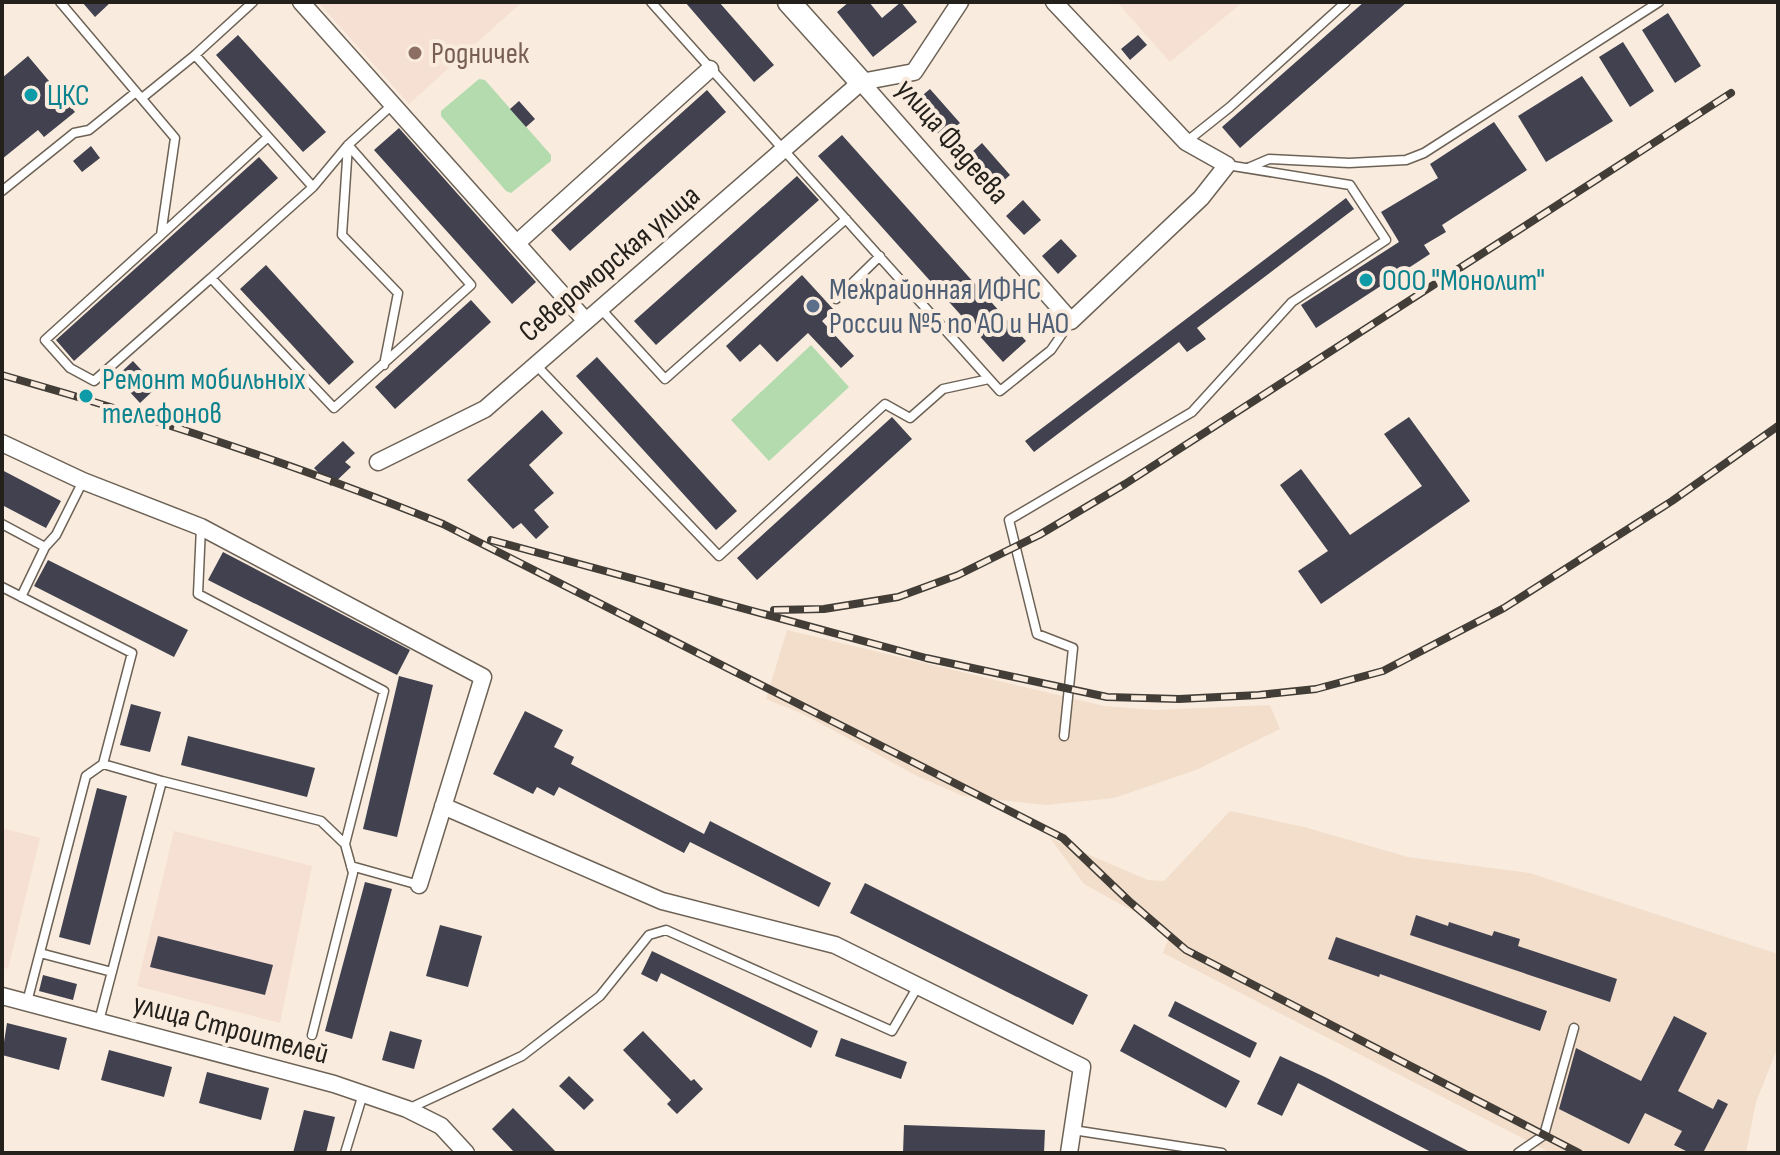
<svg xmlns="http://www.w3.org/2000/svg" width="1780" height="1155" viewBox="0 0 1780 1155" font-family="'Sofia Sans Condensed',sans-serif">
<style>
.built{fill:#f2decb}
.education{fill:#f6dfd3}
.green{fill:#b3dbae}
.building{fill:#41414f}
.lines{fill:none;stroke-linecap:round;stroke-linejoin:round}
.lane-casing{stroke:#6d6256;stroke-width:11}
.street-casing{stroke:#6d6256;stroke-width:19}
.secondary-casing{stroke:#6d6256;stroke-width:25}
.lane{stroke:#fff;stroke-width:8}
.street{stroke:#fff;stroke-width:16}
.secondary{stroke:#fff;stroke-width:22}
.rail-casing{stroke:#423d36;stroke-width:8}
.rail{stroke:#f9ecde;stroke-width:5;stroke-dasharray:15;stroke-linecap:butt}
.education-dot{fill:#8d6e63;stroke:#f9ecde;stroke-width:3}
.culture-dot{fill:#0f9aa8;stroke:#f9ecde;stroke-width:3}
.service-dot{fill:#5c6f8a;stroke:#f9ecde;stroke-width:3}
.labels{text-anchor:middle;stroke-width:8;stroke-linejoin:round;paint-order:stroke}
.education-label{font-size:30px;fill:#785e54;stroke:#f9ecde;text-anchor:start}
.culture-label{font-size:30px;fill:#0d838f;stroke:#f9ecde;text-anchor:start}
.street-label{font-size:30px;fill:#24201b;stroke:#f9ecde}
.service-label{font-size:30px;fill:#4e5e75;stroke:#f9ecde;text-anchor:start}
</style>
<rect width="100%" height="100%" fill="#f9ecde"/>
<path class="built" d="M787,630l317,76 50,4 116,-5 10,24 -84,41 -82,28 -68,7 -83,-9 -46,-20 -112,-61 -39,-16z
M1230,811l74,16 104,30 122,16 248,81v93l-22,55 -10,51h-195l-388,-200 8,-21 -87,-48 -34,-46 98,42 16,1z"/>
<path class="education" d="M318,2h204l-113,102z
M1117,2h126l-73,60z
M2,828l38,10 -32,131 -6,-2z
M174,831l138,35 -32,157 -143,-37z"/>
<path class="green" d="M479,79l6,1 66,75v6l-40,32 -5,-2 -65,-75v-5z
M811,345l38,42 -80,74 -38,-41z"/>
<path class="building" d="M82,2h29l-16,15z
M685,2h34l55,63 -20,17z
M849,2h20l13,16 19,-16 16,20 -44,35 -36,-45z
M1364,2h43l-167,146 -18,-21z
M1668,13l33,53 -26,17 -33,-53z
M238,35l88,97 -23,20 -87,-97z
M1138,35l9,10 -17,15 -9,-11z
M1623,42l31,49 -24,16 -31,-50z
M28,56l47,56 -31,25 -6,-7 -36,29v-81z
M1582,76l31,45 -67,41 -28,-46z
M930,89l30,34 -18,15 -30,-34z
M707,90l19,22 -156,139 -19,-21z
M519,101l16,18 -9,8 -16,-18z
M1494,122l33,48 -85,55 4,7 -22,13 6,9 -114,74 -15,-23 98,-63 -18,-30 57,-34 -8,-14z
M399,128l137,154 -24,22 -138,-154z
M842,135l184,206 -23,21 -185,-206z
M982,143l28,32 -21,19 -28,-32z
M91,146l9,12 -18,14 -9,-11z
M259,157l19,21 -204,183 -18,-21z
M797,176l22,24 -163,145 -22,-24z
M1346,198l8,11 -157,119 9,11 -19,13 -8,-10 -145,110 -9,-11z
M1023,200l18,20 -17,15 -18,-19z
M1061,239l16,17 -19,18 -16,-18z
M266,265l88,97 -25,23 -89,-96z
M802,275l32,35 -12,11 32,35 -13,12 -33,-35 -31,29 -17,-18 -20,18 -14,-16z
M471,300l20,22 -96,87 -20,-22z
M597,357l140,154 -21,19 -140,-154z
M133,361l24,26 -17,16 -24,-26z
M542,410l21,23 -34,32 25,28 -20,17 15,17 -13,12 -15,-16 -8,6 -46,-49z
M892,417l20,22 -155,141 -20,-22z
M1409,417l61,84 -149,103 -23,-33 30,-20 -48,-66 21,-16 49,66 72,-49 -38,-52z
M343,441l12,12 -10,9 6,5 -20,19 -17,-18z
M2,470l59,31 -15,27 -44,-23z
M223,552l187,98 -13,25 -189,-95z
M48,560l140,70 -14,27 -140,-71z
M399,676l34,9 -36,152 -34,-8z
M131,704l30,8 -11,40 -30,-7z
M525,711l38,19 -9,17 20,10 -3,7 133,70 6,-13 121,62 -12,24 -129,-65 -6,11 -125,-66 -5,9 -17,-9 -4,7 -40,-20z
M188,736l127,32 -8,29 -126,-32z
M97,788l30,8 -37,149 -31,-8z
M365,882l27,7 -40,150 -27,-8z
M865,883l223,112 -15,30 -223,-112z
M1416,915l32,11 1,-4 43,14 2,-5 26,8 -2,7 99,33 -7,23 -200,-67z
M440,925l42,11 -14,51 -42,-11z
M158,936l115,29 -8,30 -115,-28z
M1336,937l211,74 -7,20 -160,-57 -1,3 -51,-18z
M652,951l166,80 -7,17 -150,-75 -4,9 -16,-8z
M43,975l34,9 -4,16 -34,-9z
M1175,1001l82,42 -7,15 -82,-42z
M1674,1016l33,17 -29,58 35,18 5,-10 10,5 -25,49h-13l-16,-8 8,-14 -37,-18 -16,31 -70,-35 17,-61 65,33z
M7,1023l60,15 -8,32 -57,-15z
M1134,1024l106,57 -14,27 -106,-57z
M390,1031l32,9 -8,29 -32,-9z
M643,1031l48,50 3,-2 9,10 -26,25 -10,-10 4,-4 -48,-50z
M841,1038l66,24 -6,17 -66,-23z
M109,1050l63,17 -8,30 -63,-17z
M1280,1056l45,21 147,76h-39l-135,-70 -16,33 -25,-12z
M207,1072l62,16 -8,32 -62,-17z
M569,1076l25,24 -10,10 -25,-24z
M513,1108l44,45h-42l-23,-24z
M304,1110l31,7 -9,36h-33z
M904,1125l141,5 -1,23h-141z"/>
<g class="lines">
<g class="lane-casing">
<path id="lane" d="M60,2l115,136 -14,97 -116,105 25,28 24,13 117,-103
M651,2l349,389 51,-41 20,-29
M195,55l118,132
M142,98l53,-43 58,-53
M1186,142l44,-35 116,-105
M1248,168l21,-9 80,4 57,-3 18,-7 235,-151
M2,191l72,-58 15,-3 47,-38
M162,234l106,-97
M836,299l44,-43
M600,308l65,71 181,-160
M535,364l184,192 166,-152 25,14 33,-29 46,-10
M384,365l14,-72 -56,-58 6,-90 123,140 -137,123 -123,-130 102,-91 35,-42 44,-40
M2,524l43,23 -24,50
M45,547l11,-12 27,-54
M2,587l130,66 -29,111 59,17
M1064,736l9,-88 -36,-14 -28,-114 183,-108 100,-110 94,-62 -36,-55 -123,-20
M351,866l68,19
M40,953l72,19
M27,1002l59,-226 17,-12
M99,1021l63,-240 159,40 24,23 39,-153 -186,-97 3,-67
M312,1035l41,-162 -8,-29
M408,1109l114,-53 78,-60 49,-61 17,-5 226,101 26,-45
M1073,1130l149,23
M345,1153l18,-59
M1518,1153l26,-18 30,-107"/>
</g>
<g class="street-casing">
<path id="street" d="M301,2l284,318
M861,82l210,239 130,-123 26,-33 -41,-23 -132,-140
M861,82l53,-10 46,-70
M518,242l192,-173
M2,443l81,38 118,46 282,150 -64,208
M378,462l107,-53 376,-327
M443,806l219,95 173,44 247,122 -13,86
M2,996l332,88 73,25 34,17 25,27"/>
</g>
<g class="secondary-casing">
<path id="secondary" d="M789,2l72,80"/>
</g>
<use href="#lane" class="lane"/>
<use href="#street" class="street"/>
<use href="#secondary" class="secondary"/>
<g class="rail-casing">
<path id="rail" d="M2,375c149,42 297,91 441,149l620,314 66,63 57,49 393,203
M491,540l435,118 181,39 72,2 80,-4 57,-6 67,-18 121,-63 168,-107 106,-75
M774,610l50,-1 74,-12 60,-22 81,-40 86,-51 606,-391"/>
</g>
<use href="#rail" class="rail"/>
</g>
<circle class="education-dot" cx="415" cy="53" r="8"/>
<g class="culture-dot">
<circle cx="31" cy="95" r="8"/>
<circle cx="1366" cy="280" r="8"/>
<circle cx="86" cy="396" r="8"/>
</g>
<circle class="service-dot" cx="813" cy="306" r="8"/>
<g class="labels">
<g class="education-label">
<text x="431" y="63">Родничек</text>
</g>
<g class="culture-label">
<text x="47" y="105">ЦКС</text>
<text x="1382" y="290">ООО "Монолит"</text>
<text x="102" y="389">Ремонт мобильных<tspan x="102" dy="34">телефонов</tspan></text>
</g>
<g class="street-label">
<text transform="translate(953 141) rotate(49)" y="10">улица Фадеева</text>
<text transform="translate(609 263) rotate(-40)" y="10">Североморская улица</text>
<text transform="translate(231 1028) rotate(15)" y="10">улица Строителей</text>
</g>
<g class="service-label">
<text x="829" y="299">Межрайонная ИФНС<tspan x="829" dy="34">России №5 по АО и НАО</tspan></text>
</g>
</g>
<rect width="1780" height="1155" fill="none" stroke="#24201b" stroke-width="8"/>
</svg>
